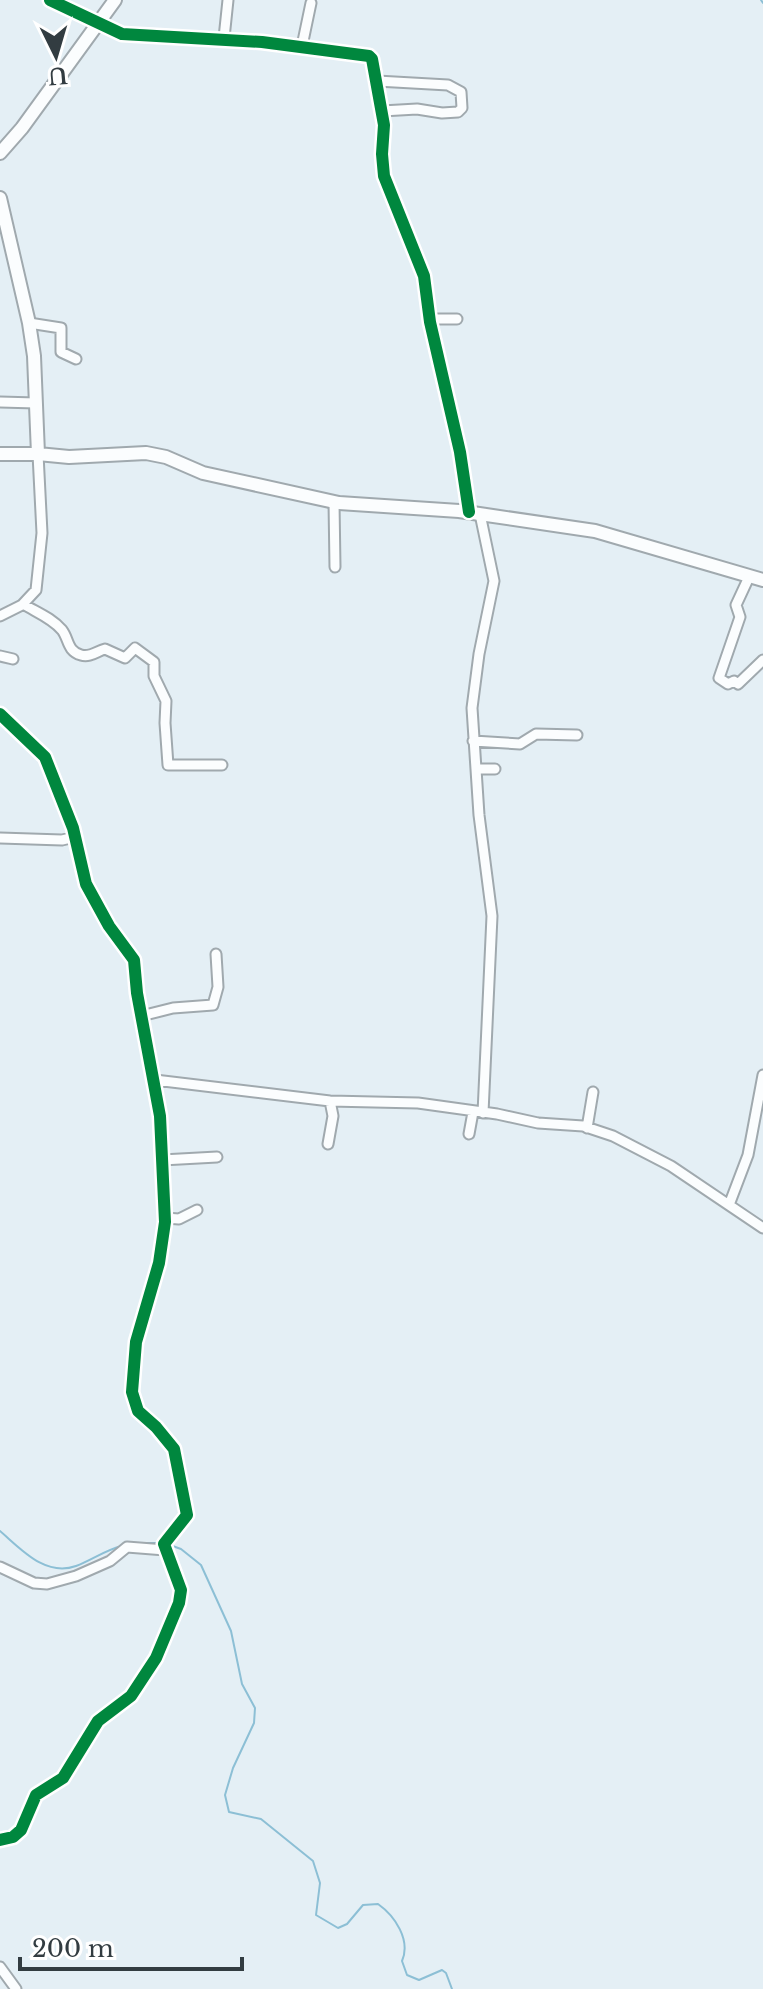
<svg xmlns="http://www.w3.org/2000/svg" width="763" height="1989" viewBox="0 0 763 1989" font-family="'Libre Baskerville',serif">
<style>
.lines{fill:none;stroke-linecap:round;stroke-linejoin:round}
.stream{stroke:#8cbfd5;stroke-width:2}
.street-casing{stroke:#a0a9ae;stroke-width:13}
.secondary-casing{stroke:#a0a9ae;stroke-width:16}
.street{stroke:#fbfdfe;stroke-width:9}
.secondary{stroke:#fbfdfe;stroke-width:12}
.cycleway-casing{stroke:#fff;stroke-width:17}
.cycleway{stroke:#00873e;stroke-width:12}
</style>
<rect width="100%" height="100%" fill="#e4eff5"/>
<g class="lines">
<path class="stream" d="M761,0l2,3
M0,1531c21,18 45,46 76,35 16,-6 29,-16 46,-20
M136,1543h25
M167,1544l14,5 20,16 30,66 11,53 13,24 -1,15 -21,45 -8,27 4,17 32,7 52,42 7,22 -4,32 22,13 9,-4 16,-19 15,-1c17,12 33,36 24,57l5,14 12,5 23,-10 4,3 6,16"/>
<g class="street-casing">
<path id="street" d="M50,0l72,34 140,8 107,14 3,3 12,66 -2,29 2,22 40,100 6,46 30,130 9,60
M224,38l4,-38
M302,46l9,-43
M377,81l71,4 13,7 1,16 -4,4 -16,1 -25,-4 -35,2
M429,319h28
M29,323l32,5v24l15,7
M0,402l36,1
M334,502l1,65
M480,514l14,67 -15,73 -7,54 7,107 13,101 -9,197
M749,577l-13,28 4,12 -21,61 9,6 6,-3 4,3 25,-24
M23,604c13,8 29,14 39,26 7,9 5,21 19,25 9,3 16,-4 24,-6l20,9 10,-10 19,14v14l12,25 -1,22 3,42h54
M0,616l22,-11 14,-15 6,-57 -4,-79
M0,656l13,3
M0,714l45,43 28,71 13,56 23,42 25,34 3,33 23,123 5,106 -6,41 -23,79 -4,50 6,19 18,16 18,22 13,66 -23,29 17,46 -2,13 -23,55 -25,38 -33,25 -35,57 -27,17 -15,35 -8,7 -13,3
M473,741l47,3 16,-10 41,1
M476,769h19
M0,838l62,2 13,-3
M141,1016l32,-8 40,-3 5,-18 -2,-33
M155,1080l175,21 88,2 79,11 41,9 45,3 30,10 58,30 92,62
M587,1128l6,-36
M469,1134l4,-22
M328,1144l5,-28 -3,-15
M162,1160l55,-3
M729,1205l19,-50 15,-80
M165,1218l14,1 18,-9
M0,1567l34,16 13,1 29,-8 34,-15 17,-14 38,3
M0,1967l16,22"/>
</g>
<g class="secondary-casing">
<path id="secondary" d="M0,153l22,-25 93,-128
M0,198l29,125 5,33 4,98
M0,454h38l31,3 77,-4 20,4 37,16 136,30 120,8 136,20 168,49"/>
</g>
<use href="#street" class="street"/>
<use href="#secondary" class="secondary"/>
<g class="cycleway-casing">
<path id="cycleway" d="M50,0l72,34 140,8 107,14 3,3 12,66 -2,29 2,22 40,100 6,46 30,130 9,60
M0,714l45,43 28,71 13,56 23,42 25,34 3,33 23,123 5,106 -6,41 -23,79 -4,50 6,19 18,16 18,22 13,66 -23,29 17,46 -2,13 -23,55 -25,38 -33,25 -35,57 -27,17 -15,35 -8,7 -13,3"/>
</g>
<use href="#cycleway" class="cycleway"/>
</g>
<g transform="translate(56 56) rotate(175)" stroke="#ffffff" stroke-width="6" paint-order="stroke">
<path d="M0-6L14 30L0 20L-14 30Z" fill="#323c41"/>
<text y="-12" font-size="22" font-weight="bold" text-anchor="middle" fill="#323c41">U</text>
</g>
<path d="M20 1957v12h222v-12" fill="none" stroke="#323c41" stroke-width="4"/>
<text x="32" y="1957" font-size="24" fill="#323c41" stroke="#ffffff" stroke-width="6" paint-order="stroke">200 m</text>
</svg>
